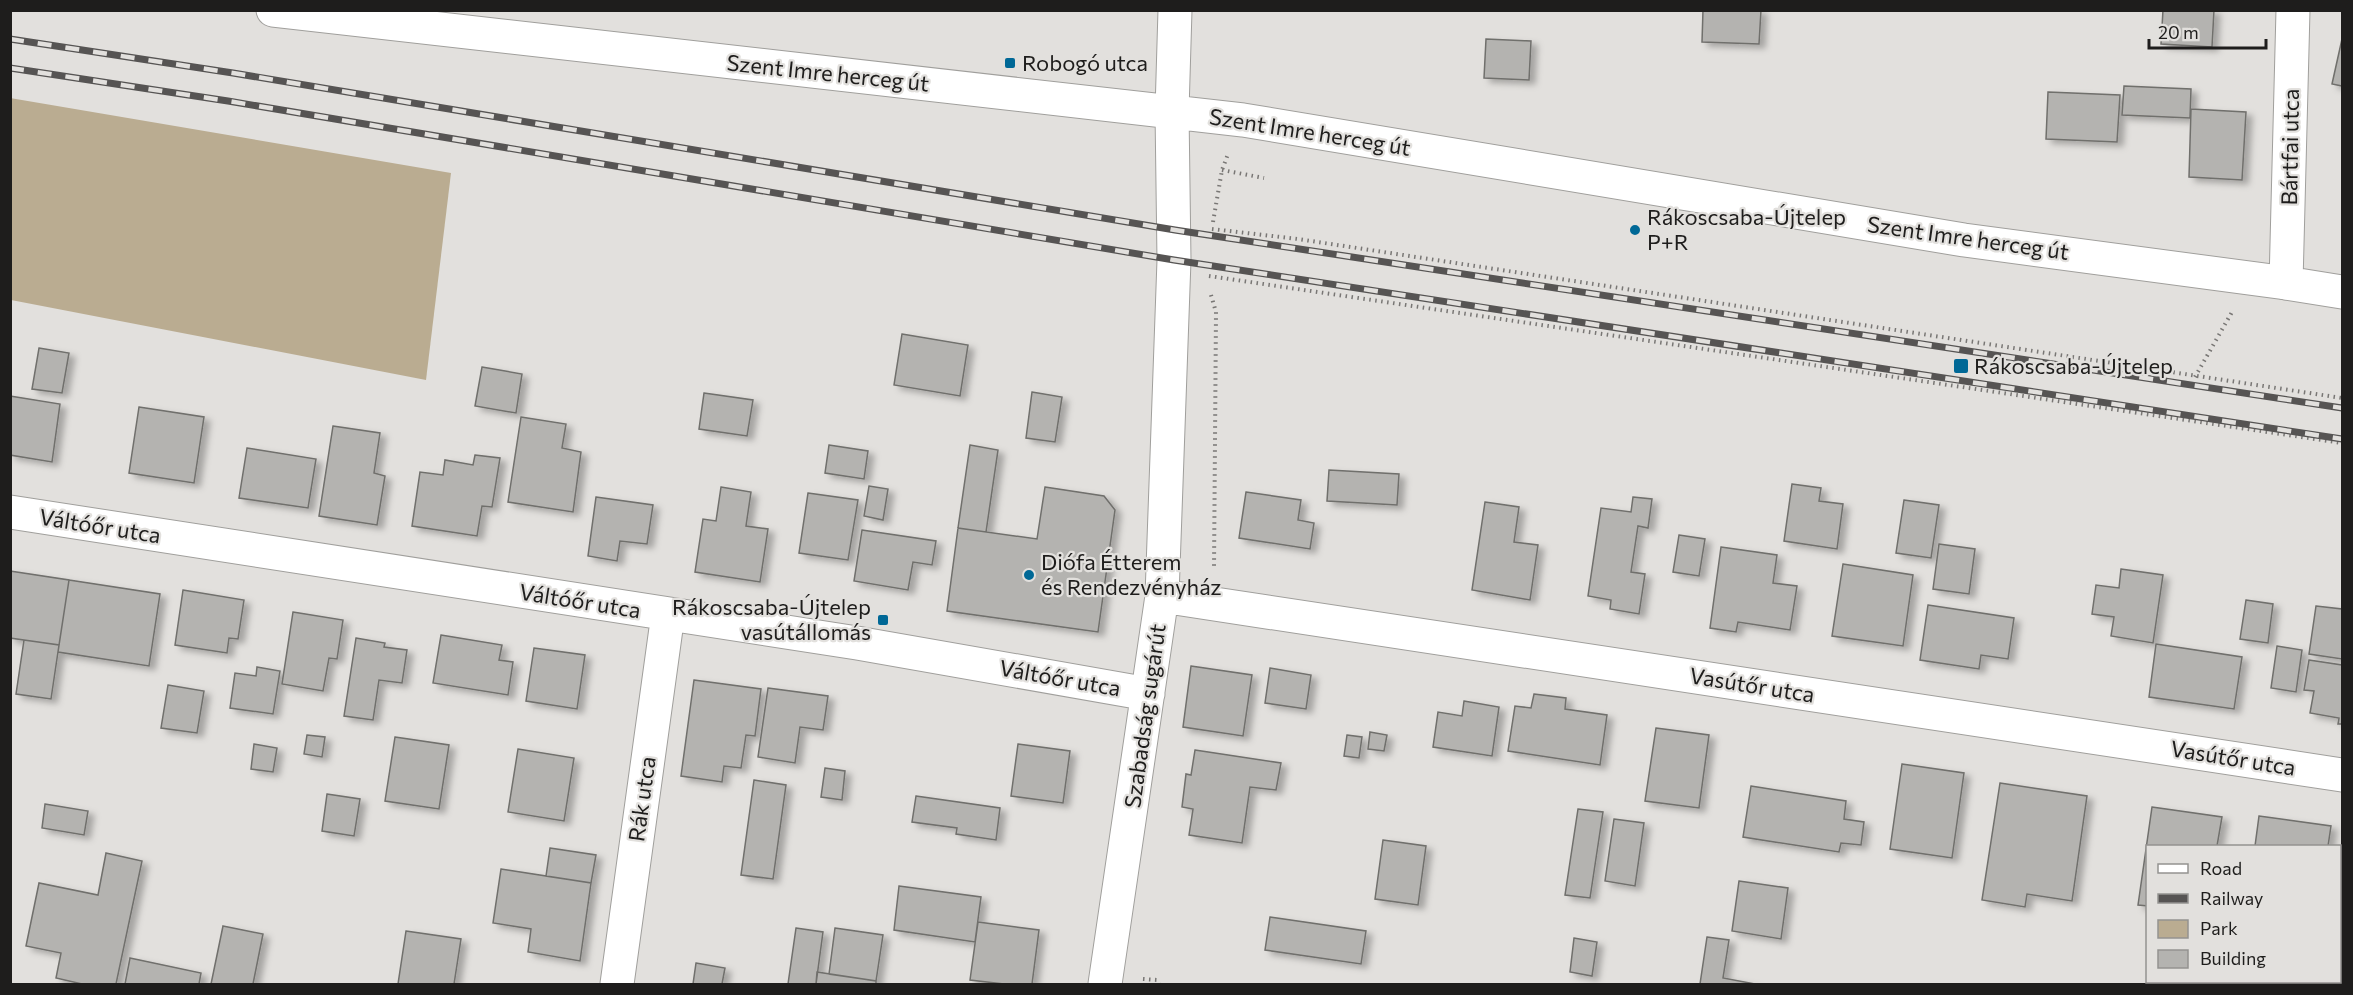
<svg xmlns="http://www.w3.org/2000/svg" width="2353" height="995" viewBox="0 0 2353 995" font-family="Commissioner,sans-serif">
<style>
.green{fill:#baac91}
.building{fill:#b4b3b0;stroke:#706f6c;stroke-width:1.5;filter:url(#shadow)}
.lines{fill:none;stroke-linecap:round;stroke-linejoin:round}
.street-casing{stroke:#a09f9c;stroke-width:35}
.secondary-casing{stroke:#a09f9c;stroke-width:35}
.path{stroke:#787674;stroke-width:4;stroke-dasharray:1.5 4.5;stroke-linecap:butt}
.street{stroke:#fff;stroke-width:33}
.secondary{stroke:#fff;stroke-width:33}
.rail-casing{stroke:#565453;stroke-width:7}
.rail{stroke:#e2e0dd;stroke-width:4.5;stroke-dasharray:14;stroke-linecap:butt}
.poi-dot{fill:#006896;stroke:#e2e0dd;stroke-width:2}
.labels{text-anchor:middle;stroke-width:4.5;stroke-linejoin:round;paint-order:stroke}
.poi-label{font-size:22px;fill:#1e1d1c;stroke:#e2e0dd;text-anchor:start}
.street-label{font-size:22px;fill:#1e1d1c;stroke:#e2e0dd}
</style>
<defs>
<filter id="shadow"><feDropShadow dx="6" dy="4" stdDeviation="3" flood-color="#0004"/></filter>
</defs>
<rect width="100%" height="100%" fill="#e2e0dd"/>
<path class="green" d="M10,98l441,75 -25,207 -415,-80z"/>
<path class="building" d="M1703,10h58l-2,34 -57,-2z
M2163,10h51l-2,37 -51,-3z
M1486,39l45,2 -2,39 -45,-2z
M2342,39v47l-10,-2z
M2124,86l67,3 -1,29 -68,-3z
M2048,92l72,3 -3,47 -71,-3z
M2191,109l55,3 -4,68 -53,-3z
M902,334l66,11 -8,51 -66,-11z
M39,348l30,5 -7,40 -30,-4z
M482,367l40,7 -6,39 -41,-7z
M1032,392l30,5 -7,45 -29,-4z
M704,393l49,7 -6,36 -48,-7z
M10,396l50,8 -8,58 -42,-7z
M139,407l65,10 -10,66 -65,-10z
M521,417l45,7 -4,24 19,4 -8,60 -65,-10z
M333,426l47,7 -6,40 11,3 -8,49 -58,-9z
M829,445l39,6 -4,28 -39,-6z
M970,445l28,5 -12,82 -28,-4z
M247,448l69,11 -8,49 -69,-10z
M475,455l25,3 -8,49 -10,-1 -5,30 -65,-10 8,-54 23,3 2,-15 28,5z
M1329,470l70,4 -2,31 -70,-4z
M1792,484l29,4 -2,13 24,3 -6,45 -53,-8z
M869,486l19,3 -5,31 -19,-4z
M721,487l30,5 -5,34 22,3 -8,53 -65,-10 8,-53 13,2z
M1045,487l59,9 11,14 -17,122 -151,-21 11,-83 79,11z
M1246,492l55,8 -3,20 16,3 -4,26 -71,-11z
M808,493l50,7 -10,60 -49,-7z
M596,497l57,8 -6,39 -27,-3 -3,20 -29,-5z
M1633,497l19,2 -4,29 -10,-2 -7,46 14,2 -6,40 -29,-5 1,-9 -23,-4 13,-88 30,4z
M1904,500l35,5 -8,53 -35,-5z
M1485,502l34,5 -5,35 24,3 -8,55 -58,-10z
M862,530l74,11 -4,24 -19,-3 -5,28 -54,-9z
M1679,535l26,4 -6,37 -26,-4z
M1939,544l36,5 -6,45 -36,-5z
M1721,547l56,8 -4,28 24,3 -7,44 -52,-8 -2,10 -26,-4z
M1843,564l70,11 -10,71 -71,-10z
M2121,569l42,6 -10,68 -42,-7 3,-19 -22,-3 4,-29 23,3z
M10,571l59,9 -10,65 -49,-7z
M69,580l91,14 -11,72 -91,-14z
M183,590l61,10 -6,39 -9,-1 -2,15 -52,-8z
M2246,600l27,4 -5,39 -28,-4z
M1928,605l86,13 -6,41 -27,-4 -2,14 -59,-9z
M2316,606l26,3v50l-33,-5z
M293,612l50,8 -6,39 -8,-1 -6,33 -41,-7z
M441,635l61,10 -3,15 14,2 -5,33 -75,-12z
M356,638l29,5 -1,4 23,3 -5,33 -23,-3 -6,40 -29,-4z
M24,640l35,5 -8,54 -35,-5z
M2156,644l86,13 -8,52 -85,-12z
M2277,646l25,4 -6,42 -25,-4z
M534,648l51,7 -8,54 -51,-8z
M2309,660l33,5v59h-4l1,-6 -29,-5 4,-22 -10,-1z
M1191,666l61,9 -9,61 -60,-9z
M257,667l23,4 -7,43 -43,-6 5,-35 21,3z
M1270,668l41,7 -5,34 -41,-6z
M694,680l67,9 -6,47 -9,-1 -5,33 -17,-2 -2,16 -41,-6z
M168,685l36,6 -7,42 -36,-5z
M768,688l60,8 -5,34 -23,-3 -5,36 -37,-6z
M1534,694l32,4 -1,11 42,6 -7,50 -92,-14 7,-45 16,2z
M1464,701l35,6 -7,49 -59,-9 5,-35 24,4z
M1656,728l53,7 -10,73 -54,-7z
M1370,732l17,3 -3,16 -16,-2z
M307,735l18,2 -3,20 -18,-3z
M1347,735l15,2 -3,21 -15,-2z
M395,737l54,8 -10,64 -54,-8z
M254,744l23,4 -4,24 -22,-3z
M1018,744l52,7 -7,52 -52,-7z
M518,749l56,9 -10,63 -56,-9z
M1195,750l86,13 -5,27 -26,-3 -8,56 -53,-8 4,-26 -11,-2 4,-33 5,1z
M1902,764l62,9 -12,85 -62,-9z
M825,768l20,3 -3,29 -21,-3z
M754,780l32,5 -13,94 -32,-4z
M2000,783l87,13 -15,105 -45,-7 -2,13 -43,-7z
M1751,786l95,15 -2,18 20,3 -3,23 -20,-2 -2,9 -96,-15z
M327,794l33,5 -6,37 -32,-5z
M916,796l84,12 -4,32 -40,-6 1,-6 -45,-6z
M45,804l43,7 -4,24 -42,-7z
M2152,807l70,10 -5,29h-69v60l-10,-1z
M1578,809l25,3 -13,86 -25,-3z
M2259,816l72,10 -3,20h-73z
M1614,819l30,4 -9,63 -30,-5z
M1383,840l43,6 -8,59 -43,-6z
M550,848l46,7 -5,28 -45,-7z
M106,853l36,8 -26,123h-34l-26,-6 5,-25 -35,-7 13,-63 59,12z
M501,869l90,14 -11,78 -52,-9 3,-23 -38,-6z
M1739,881l49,7 -7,51 -49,-8z
M899,886l82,11 -6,45 -81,-12z
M1270,917l96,14 -5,33 -96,-14z
M978,922l61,8 -7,54h-28l-34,-4z
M223,926l40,8 -10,50h-42z
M796,928l27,4 -7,52h-28z
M835,928l48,7 -7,46 -47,-7z
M406,931l55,8 -7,45h-56z
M1707,937l22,3 -6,38 32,6h-55z
M1574,938l23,4 -5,34 -22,-4z
M130,958l71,15 -2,11h-74z
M696,963l29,5 -3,16h-29z
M817,972l59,9v3h-60z"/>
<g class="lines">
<g class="street-casing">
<path id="street" d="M273,10l970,110 721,120 322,43
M10,512l847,131 291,51
M1162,596l1180,179
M617,984l51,-370
M1105,984l57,-388 12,-336 -2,-149 3,-101"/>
</g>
<g class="secondary-casing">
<path id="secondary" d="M2293,10l-7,273 56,9"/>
</g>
<path class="path" d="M1222,170l42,8
M1213,222l9,-52 6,-16
M1212,229l86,10 1044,159
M1209,276l1133,167
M1211,295l5,17 -2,257
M2195,377l37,-65
M1143,979l14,1 2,4"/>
<use href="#street" class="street"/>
<use href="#secondary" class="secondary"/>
<g class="rail-casing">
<path id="rail" d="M10,39l223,34 942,157 1167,178
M10,68l218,33 946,159 1168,179"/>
</g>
<use href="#rail" class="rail"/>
</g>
<g class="poi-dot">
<rect x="1004" y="57" width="12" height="12" rx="3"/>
<circle cx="1635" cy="230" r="6"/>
<rect x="1953" y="358" width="16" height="16" rx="3"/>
<circle cx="1029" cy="575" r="6"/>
<rect x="877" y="614" width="12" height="12" rx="3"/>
</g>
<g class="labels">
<g class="poi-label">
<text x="1022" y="71">Robogó utca</text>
<text x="1647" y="225">Rákoscsaba-Újtelep<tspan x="1647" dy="25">P+R</tspan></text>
<text x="1974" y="374">Rákoscsaba-Újtelep</text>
<text x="1041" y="570">Diófa Étterem<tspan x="1041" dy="25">és Rendezvényház</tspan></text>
<text x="871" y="615" text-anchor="end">Rákoscsaba-Újtelep<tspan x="871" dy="25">vasútállomás</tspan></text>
</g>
<g class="street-label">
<text transform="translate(828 73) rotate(6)" y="8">Szent Imre herceg út</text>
<text transform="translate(1310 132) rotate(9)" y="8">Szent Imre herceg út</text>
<text transform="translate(2290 147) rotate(-89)" y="8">Bártfai utca</text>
<text transform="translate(1968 238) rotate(8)" y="8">Szent Imre herceg út</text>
<text transform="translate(100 526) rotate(9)" y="8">Váltóőr utca</text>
<text transform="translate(580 601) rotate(9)" y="8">Váltóőr utca</text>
<text transform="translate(1060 678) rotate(10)" y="8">Váltóőr utca</text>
<text transform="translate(1752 685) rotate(9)" y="8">Vasútőr utca</text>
<text transform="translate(1145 716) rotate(-82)" y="8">Szabadság sugárút</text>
<text transform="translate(2233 758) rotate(9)" y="8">Vasútőr utca</text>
<text transform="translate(642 799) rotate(-82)" y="8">Rák utca</text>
</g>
</g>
<rect width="2353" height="995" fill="none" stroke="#1e1d1c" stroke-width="24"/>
<rect x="2146" y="845" width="195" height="138" fill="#e2e0dd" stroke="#949290" stroke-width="1.5"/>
<rect x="2158" y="864" width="30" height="9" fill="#ffffff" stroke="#949290" stroke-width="1.5"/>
<text x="2200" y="875" font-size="18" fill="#1e1d1c">Road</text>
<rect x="2158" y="894" width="30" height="9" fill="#565453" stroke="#949290" stroke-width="1.5"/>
<text x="2200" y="905" font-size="18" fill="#1e1d1c">Railway</text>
<rect x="2158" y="920" width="30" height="18" fill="#baac91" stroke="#949290" stroke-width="1.5"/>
<text x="2200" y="935" font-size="18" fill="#1e1d1c">Park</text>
<rect x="2158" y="950" width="30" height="18" fill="#b4b3b0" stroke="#949290" stroke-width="1.5"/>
<text x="2200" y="965" font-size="18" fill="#1e1d1c">Building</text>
<path d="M2149 39v9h117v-9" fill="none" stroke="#1e1d1c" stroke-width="3"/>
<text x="2158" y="39" font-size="18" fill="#1e1d1c" stroke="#e2e0dd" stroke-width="4.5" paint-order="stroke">20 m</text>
</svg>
